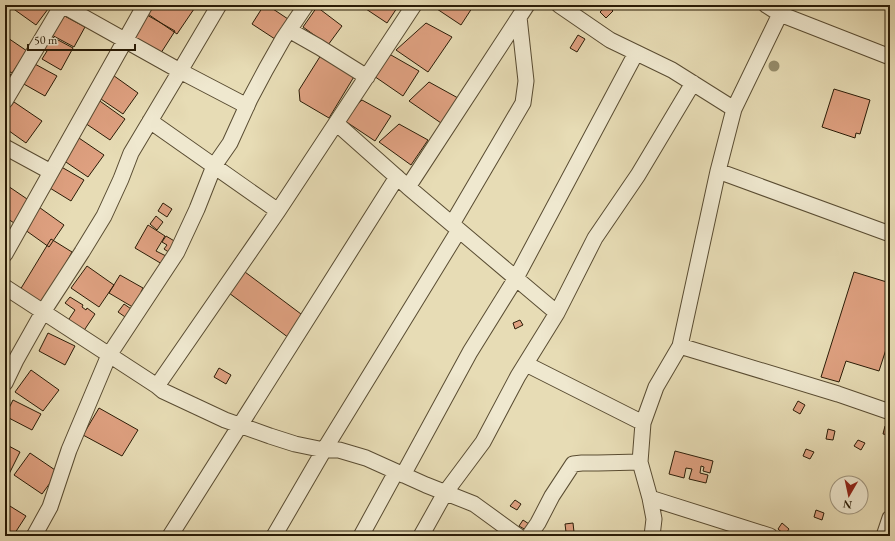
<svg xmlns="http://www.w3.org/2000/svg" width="895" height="541" viewBox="0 0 895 541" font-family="'EB Garamond',serif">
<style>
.building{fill:#dfa181;stroke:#2a1c07}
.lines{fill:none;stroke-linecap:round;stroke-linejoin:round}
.minor-casing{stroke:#594c32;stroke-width:17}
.minor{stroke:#efe8cf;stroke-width:15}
.tree{fill:#968e6c}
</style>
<rect width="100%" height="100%" fill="#e7dcb5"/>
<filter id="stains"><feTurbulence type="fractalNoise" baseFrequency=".005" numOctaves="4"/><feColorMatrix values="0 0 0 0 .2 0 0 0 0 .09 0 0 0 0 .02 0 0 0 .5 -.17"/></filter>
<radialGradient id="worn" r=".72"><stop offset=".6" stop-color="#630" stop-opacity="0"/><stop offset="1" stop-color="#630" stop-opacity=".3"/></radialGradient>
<path class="building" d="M8,5h43l-15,20z
M152,5h35l7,4 -17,25 -32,-22z
M264,5h3l24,16 -13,20 -26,-17z
M360,5h39l-12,18z
M431,5h43l-13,20z
M607,5l6,6 -7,7 -6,-6z
M317,7l25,19 -14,19 -25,-18z
M59,13l26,14 -11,20 -26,-14z
M147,15l28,16 -16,25 -28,-19z
M426,23l26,14 -24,35 -32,-22z
M47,34l26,14 -12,22 -19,-11 5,-8 -4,-2z
M578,35l7,4 -8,13 -7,-4z
M5,36l22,15 -15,22 -7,-4z
M321,55l34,20 -26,43 -29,-17 -1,-11z
M391,55l28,16 -16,25 -32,-22z
M33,63l24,13 -12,20 -23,-13z
M5,70l6,5 -6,8z
M110,73l28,20 -15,21 -28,-19z
M429,82l29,16 -17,25 -32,-22z
M834,89l36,11 -10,34 -4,-1 -1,5 -33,-11z
M97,99l28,20 -15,21 -28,-19z
M362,100l29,16 -16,25 -33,-22z
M14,102l28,19 -16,22 -21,-15v-15z
M399,124l29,16 -17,25 -32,-23z
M76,136l28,19 -16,22 -28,-19z
M58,165l26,15 -13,21 -26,-16z
M5,184l25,17 -16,22 -9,-6z
M163,203l9,6 -5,8 -9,-6z
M36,205l28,20 -15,22 -28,-20z
M156,216l7,6 -6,8 -7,-6z
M148,225l17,11 -9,15 10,5 -4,8 -27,-16z
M166,236l10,6 -6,11 -6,-4 3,-4 -5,-3z
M51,239l21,13 -29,53 -23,-15z
M87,266l27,19 -15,22 -28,-19z
M245,272l60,45 -16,21 -60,-45z
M854,272l36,11v54l-11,34 -33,-10 -7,21 -18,-5z
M120,275l23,13 -2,4 4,2 -9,15 -27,-16z
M70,297l13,8 -1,2 4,3 1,-2 8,6 -12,18 -16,-10 8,-12 -10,-7z
M124,304l10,7 -6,8 -10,-7z
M520,320l3,5 -8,4 -2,-6z
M48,333l27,13 -10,19 -26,-14z
M219,368l12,7 -5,9 -12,-7z
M31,370l28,20 -16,21 -28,-19z
M13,400l28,14 -9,16 -27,-14z
M798,401l7,4 -5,9 -7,-4z
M99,408l39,22 -16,26 -39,-21z
M885,426l5,1 -1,8 -6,-1z
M828,429l7,2 -2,9 -7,-1z
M858,440l7,3 -4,7 -7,-4z
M5,444l15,8 -15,30z
M806,449l8,3 -4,7 -7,-3z
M675,451l38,10 -3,12 -7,-2 1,-4 -3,-1 -1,7 8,2 -2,8 -17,-4 3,-10 -6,-1 -2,10 -15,-4z
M30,453l28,19 -16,22 -28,-19z
M515,500l6,4 -4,6 -7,-4z
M5,503l21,13 -13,20h-8z
M816,510l8,3 -2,7 -8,-3z
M523,520l6,4 -3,6 -7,-4z
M573,523l1,9h-8l-1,-8z
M782,523l7,6 -4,6 -7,-6z"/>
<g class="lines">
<g class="minor-casing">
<path id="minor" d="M62,5l118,66 67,35
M559,5l51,35 62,30 62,39 46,-95 4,-9
M766,5l14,9 110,43
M289,30l30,17 48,30
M5,101l57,-96
M150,121l128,90
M336,123l72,64 149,126
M5,147l46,25
M718,171l172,63
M408,187l119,-182
M452,224l71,-121 3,-22 -7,-64
M5,254l140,-249
M5,287l152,99 6,5 62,29 45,16 25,8 29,6h15l27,8 60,27 48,19 44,32
M680,346l158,48 52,18
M526,364l117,59
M5,383l11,-23 27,-48 39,-60 22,-36 17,-37 10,-26 49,-82 39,-66
M157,386l121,-175 136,-206
M403,475l67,-123 46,-74 120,-225
M650,498l120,38
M34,536l16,-29 19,-57 40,-95 68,-103 20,-43 17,-43 16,-23 20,-44 16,-30 17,-30 23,-34
M170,536l227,-359
M274,536l50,-86 135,-220
M361,536l35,-64
M421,536l24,-43 38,-51 35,-66 39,-63 38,-75 43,-63 55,-92
M529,536l9,-13 14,-27 21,-32 9,-1h16l42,-1
M652,536l2,-17 -4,-21 -10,-36 3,-39 13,-36 24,-41 38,-175 16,-62
M884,536l6,-18"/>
</g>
<use href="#minor" class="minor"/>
</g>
<circle class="tree" cx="774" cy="66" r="5.5"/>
<rect width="895" height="541" fill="none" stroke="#e7dcb5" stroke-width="20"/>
<rect x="6" y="6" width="883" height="529" fill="none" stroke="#2a1c07" stroke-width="2"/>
<rect x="10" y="10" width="875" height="521" fill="none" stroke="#2a1c07"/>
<g transform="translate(849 495) rotate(189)"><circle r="19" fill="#efe8cf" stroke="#a0967f"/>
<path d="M0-3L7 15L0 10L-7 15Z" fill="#8f2418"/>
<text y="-6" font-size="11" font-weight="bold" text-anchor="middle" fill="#2a1c07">N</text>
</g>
<path d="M28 44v6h107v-6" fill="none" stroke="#2a1c07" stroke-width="2"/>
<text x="34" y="44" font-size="12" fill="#2a1c07" stroke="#efe8cf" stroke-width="3" paint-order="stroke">50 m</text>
<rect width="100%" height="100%" filter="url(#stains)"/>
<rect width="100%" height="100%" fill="url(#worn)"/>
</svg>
